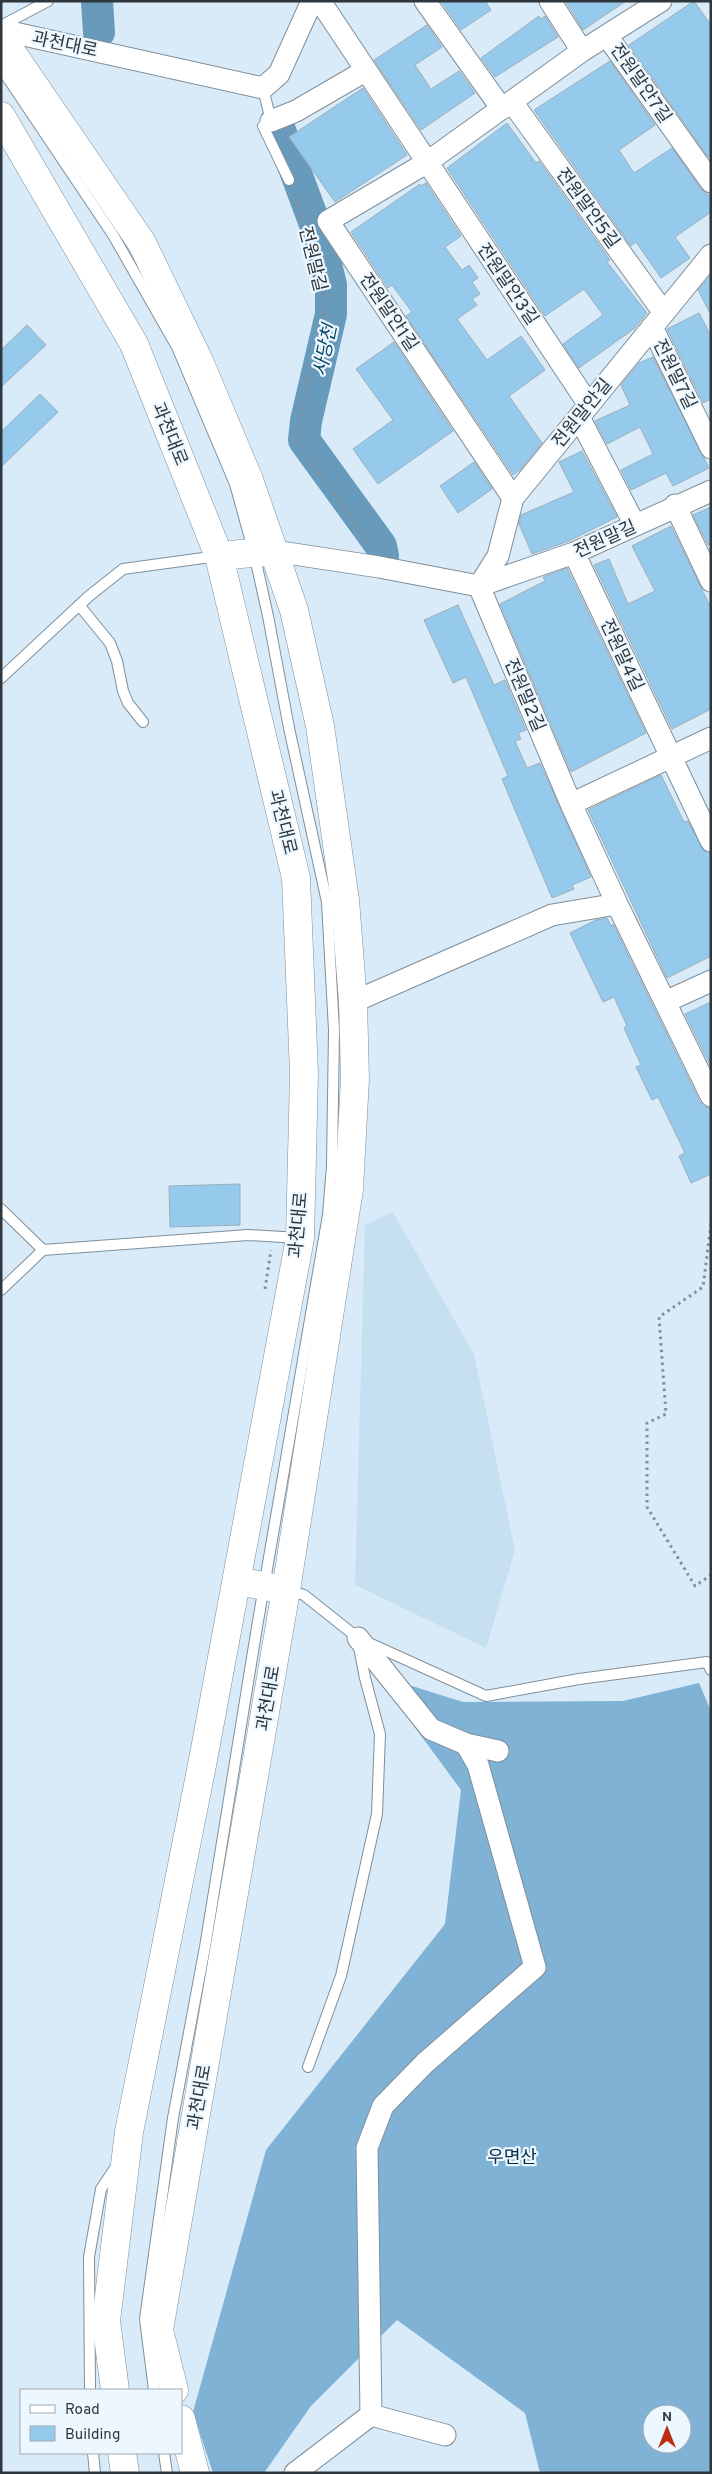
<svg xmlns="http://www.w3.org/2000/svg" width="712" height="2474" viewBox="0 0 712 2474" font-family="Overpass,'Noto Sans KR',sans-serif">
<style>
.built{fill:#c7e0f1}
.forest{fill:#7fb2d5;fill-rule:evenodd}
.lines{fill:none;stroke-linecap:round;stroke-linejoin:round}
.river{stroke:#689abc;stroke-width:32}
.building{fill:#96caed;stroke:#9daeba}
.service-casing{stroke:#7f8f9b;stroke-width:12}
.minor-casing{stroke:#7f8f9b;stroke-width:23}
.primary-casing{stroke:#7f8f9b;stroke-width:29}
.path{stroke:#828f98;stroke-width:3;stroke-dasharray:2.5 4;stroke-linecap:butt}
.service{stroke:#fff;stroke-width:10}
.minor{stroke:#fff;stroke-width:21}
.primary{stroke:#fff;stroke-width:28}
.labels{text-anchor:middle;stroke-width:4.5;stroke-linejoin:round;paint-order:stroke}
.street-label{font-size:18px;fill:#30373c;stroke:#ecf7ff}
.park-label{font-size:18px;fill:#012c44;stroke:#ecf7ff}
.water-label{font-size:19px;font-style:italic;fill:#08496b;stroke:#ecf7ff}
</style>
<rect width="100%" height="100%" fill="#d9ebf8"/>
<path class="built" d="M393,1212l81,142 41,196 -29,98 -131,-63 10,-360z"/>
<path class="forest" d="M699,1683l12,28v762h-171l-15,-60 -128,-93 -86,86 -47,67h-51l-20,-61 73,-262 179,-226 16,-134 -56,-76 7,-28 51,16 160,-1zM652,2414h30v30h-30z"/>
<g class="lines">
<path class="river" d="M97,1l2,31
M278,125l41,110 12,50v29l-25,107 -2,19 77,106 2,10"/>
</g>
<path class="building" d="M441,1h44l6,9 -30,20z
M568,1h58l-43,29 -17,-28z
M694,1l17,24v130l-3,2 -79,-112z
M539,16l2,3 4,-3 13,21 -63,40 -14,-19z
M427,25l15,22 -27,18 16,24 28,-18 16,22 -54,37 -47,-70z
M610,61l45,64 -36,25 15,23 38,-25 29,41 10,8v15l-36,25 15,21 -29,20 -25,-36 -5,4 -97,-136z
M363,88l44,67 -72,47 -46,-65z
M507,123l29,40 3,-2 71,99 -3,2 40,51 -12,15 -56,40 -16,-24 40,-29 -19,-26 -39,27 -98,-148z
M426,183l35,53 -16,11 17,23 7,-5 9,13 -6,4 8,12 -8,5 5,6 -20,14 30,41 34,-24 24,34 -36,26 33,47 -22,27 -7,5 -107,-159 6,-4 -20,-27 -4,3 -37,-56 69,-48 1,2z
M711,275v40l-13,-25z
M699,313l12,23v63l-8,4 -36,-74z
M27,325l19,20 -45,42v-37z
M394,342l59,89 -75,53 -25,-35 40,-29 -37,-51z
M653,357l56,111 -36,18 -7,-13 -35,17 -10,-20 32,-16 -13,-27 -33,17 -12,-23 35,-16 -9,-20 18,-22z
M40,394l18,18 -57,55v-35z
M582,451l35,66 -48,24 -37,13 -13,-30 2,-9 53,-23 -15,-30z
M474,462l18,27 -34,24 -18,-27z
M711,507v36l-3,2 -15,-30z
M671,526l40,82v101l-39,20 -78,-164 15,-6 19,45 27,-13 -23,-45z
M567,568l79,165 -75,39 -71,-168 45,-23 -2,-4z
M458,605l36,80 11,-5 21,50 -8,3 3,6 -6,2 12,27 13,-5 51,114 -19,8 2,4 -22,9 -50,-119 6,-3 -42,-99 -13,6 -29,-63z
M661,775l23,47 4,-1 16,30 7,2v103l-44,22 -79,-168z
M607,918l4,8 2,-2 87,178 4,5 7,1v66l-20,9 -12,-27 6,-3 -27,-56 -6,3 -16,-33 5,-2 -17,-37 3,-2 -13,-29 -11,5 -33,-69 26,-13z
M711,1002v65l-26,-53z
M240,1184v41l-70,2 -1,-41z"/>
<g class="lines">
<g class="service-casing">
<path id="service" d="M1,26l47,-25
M1,68l112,167 64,112 58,137 19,69 14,63 21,112 38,174 7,128 -2,136 -4,49 -71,412 -52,320 -32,171 -28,201 9,71
M263,88l8,33 -8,5 26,54
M79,605l31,38 7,18 6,30 5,12 15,19
M1,678l87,-81 35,-28 95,-13
M1,1209l42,41
M1,1290l42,-40 205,-15 51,3
M287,1590l17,5 54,43 128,58 93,-17 128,-17 4,8
M308,2067l33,-91 36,-162 3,-80 -15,-56 -6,-31
M90,2390l-1,-133 12,-68 16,-24
M93,2453l2,20
M164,2453l3,20"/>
</g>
<g class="minor-casing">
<path id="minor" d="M320,1l269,404
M425,1l77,108
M550,1l32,50
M1,30l262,58 16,-14 33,-73
M607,36l104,146
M512,102l152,211
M271,121l25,-10 69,-40
M652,327l59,121
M579,417l56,108
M513,498l-185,-277 98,-58 156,-112 79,-50
M675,505l36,76
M274,551l105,16 100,19 95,-33 137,-62
M574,553l137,288
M479,586l92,218 46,100 94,192
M479,586l19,-30 15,-58 198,-243
M571,804l140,-66
M353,1002l199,-87 65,-11
M665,1002l46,-21
M466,1744l32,7
M371,2415l74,20
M295,2473l76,-58 -4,-267 16,-42 42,-43 110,-96 -57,-202 -12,-21 -35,-15 -73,-91"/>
</g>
<g class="primary-casing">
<path id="primary" d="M1,37l141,206 57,118 50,119 45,130 26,116 25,174 8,102 2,77 -6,110 -63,401 -127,740 15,60
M1,116l133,228 85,212 77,322 8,195 -4,165 -97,522 -74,372 -23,189 9,69
M219,556l55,-5
M237,1581l49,9
M181,2419l14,54
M122,2453l3,20"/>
</g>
<path class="path" d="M294,193l29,93 1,25 -25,112 -2,19 74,104
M711,1224l-8,63 -44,30 7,97 -19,9v84l48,79 16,-11
M265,1289l6,-39"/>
<use href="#service" class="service"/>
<use href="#minor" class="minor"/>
<use href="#primary" class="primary"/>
</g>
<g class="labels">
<g class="street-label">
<text transform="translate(65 44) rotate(12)" y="6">과천대로</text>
<text transform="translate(641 83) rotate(55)" y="6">전원말안7길</text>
<text transform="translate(588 208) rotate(54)" y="6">전원말안5길</text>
<text transform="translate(313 259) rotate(76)" y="6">전원말길</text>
<text transform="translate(508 284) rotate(56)" y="6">전원말안3길</text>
<text transform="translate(389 312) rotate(56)" y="6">전원말안1길</text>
<text transform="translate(675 374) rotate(64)" y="6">전원말7길</text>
<text transform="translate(582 413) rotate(-51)" y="6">전원말안길</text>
<text transform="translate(170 434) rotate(68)" y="6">과천대로</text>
<text transform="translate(605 539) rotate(-24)" y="6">전원말길</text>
<text transform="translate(622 655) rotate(65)" y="6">전원말4길</text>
<text transform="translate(525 695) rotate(67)" y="6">전원말2길</text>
<text transform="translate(283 822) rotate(76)" y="6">과천대로</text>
<text transform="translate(298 1225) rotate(-85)" y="6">과천대로</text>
<text transform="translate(268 1698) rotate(-80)" y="6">과천대로</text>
<text transform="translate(199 2097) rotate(-80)" y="6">과천대로</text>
</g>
<g class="park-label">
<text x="512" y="2163">우면산</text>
</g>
<g class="water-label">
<text transform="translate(324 350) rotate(-78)" y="7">사당천</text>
</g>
</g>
<rect width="712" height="2474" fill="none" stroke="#30373c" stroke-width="5"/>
<rect x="20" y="2389" width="162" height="65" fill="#ecf7ff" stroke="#a1aab1"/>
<rect x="30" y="2405" width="25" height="8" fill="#ffffff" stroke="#a1aab1"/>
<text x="65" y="2414" font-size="15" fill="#30373c">Road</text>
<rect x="30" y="2426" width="25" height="15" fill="#96caed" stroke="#a1aab1"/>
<text x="65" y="2439" font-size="15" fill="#30373c">Building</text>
<g transform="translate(667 2429)"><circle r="24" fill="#ecf7ff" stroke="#a1aab1"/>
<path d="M0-4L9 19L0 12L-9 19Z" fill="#ba2f0e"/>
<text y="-8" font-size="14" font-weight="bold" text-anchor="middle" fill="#30373c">N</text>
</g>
</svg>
